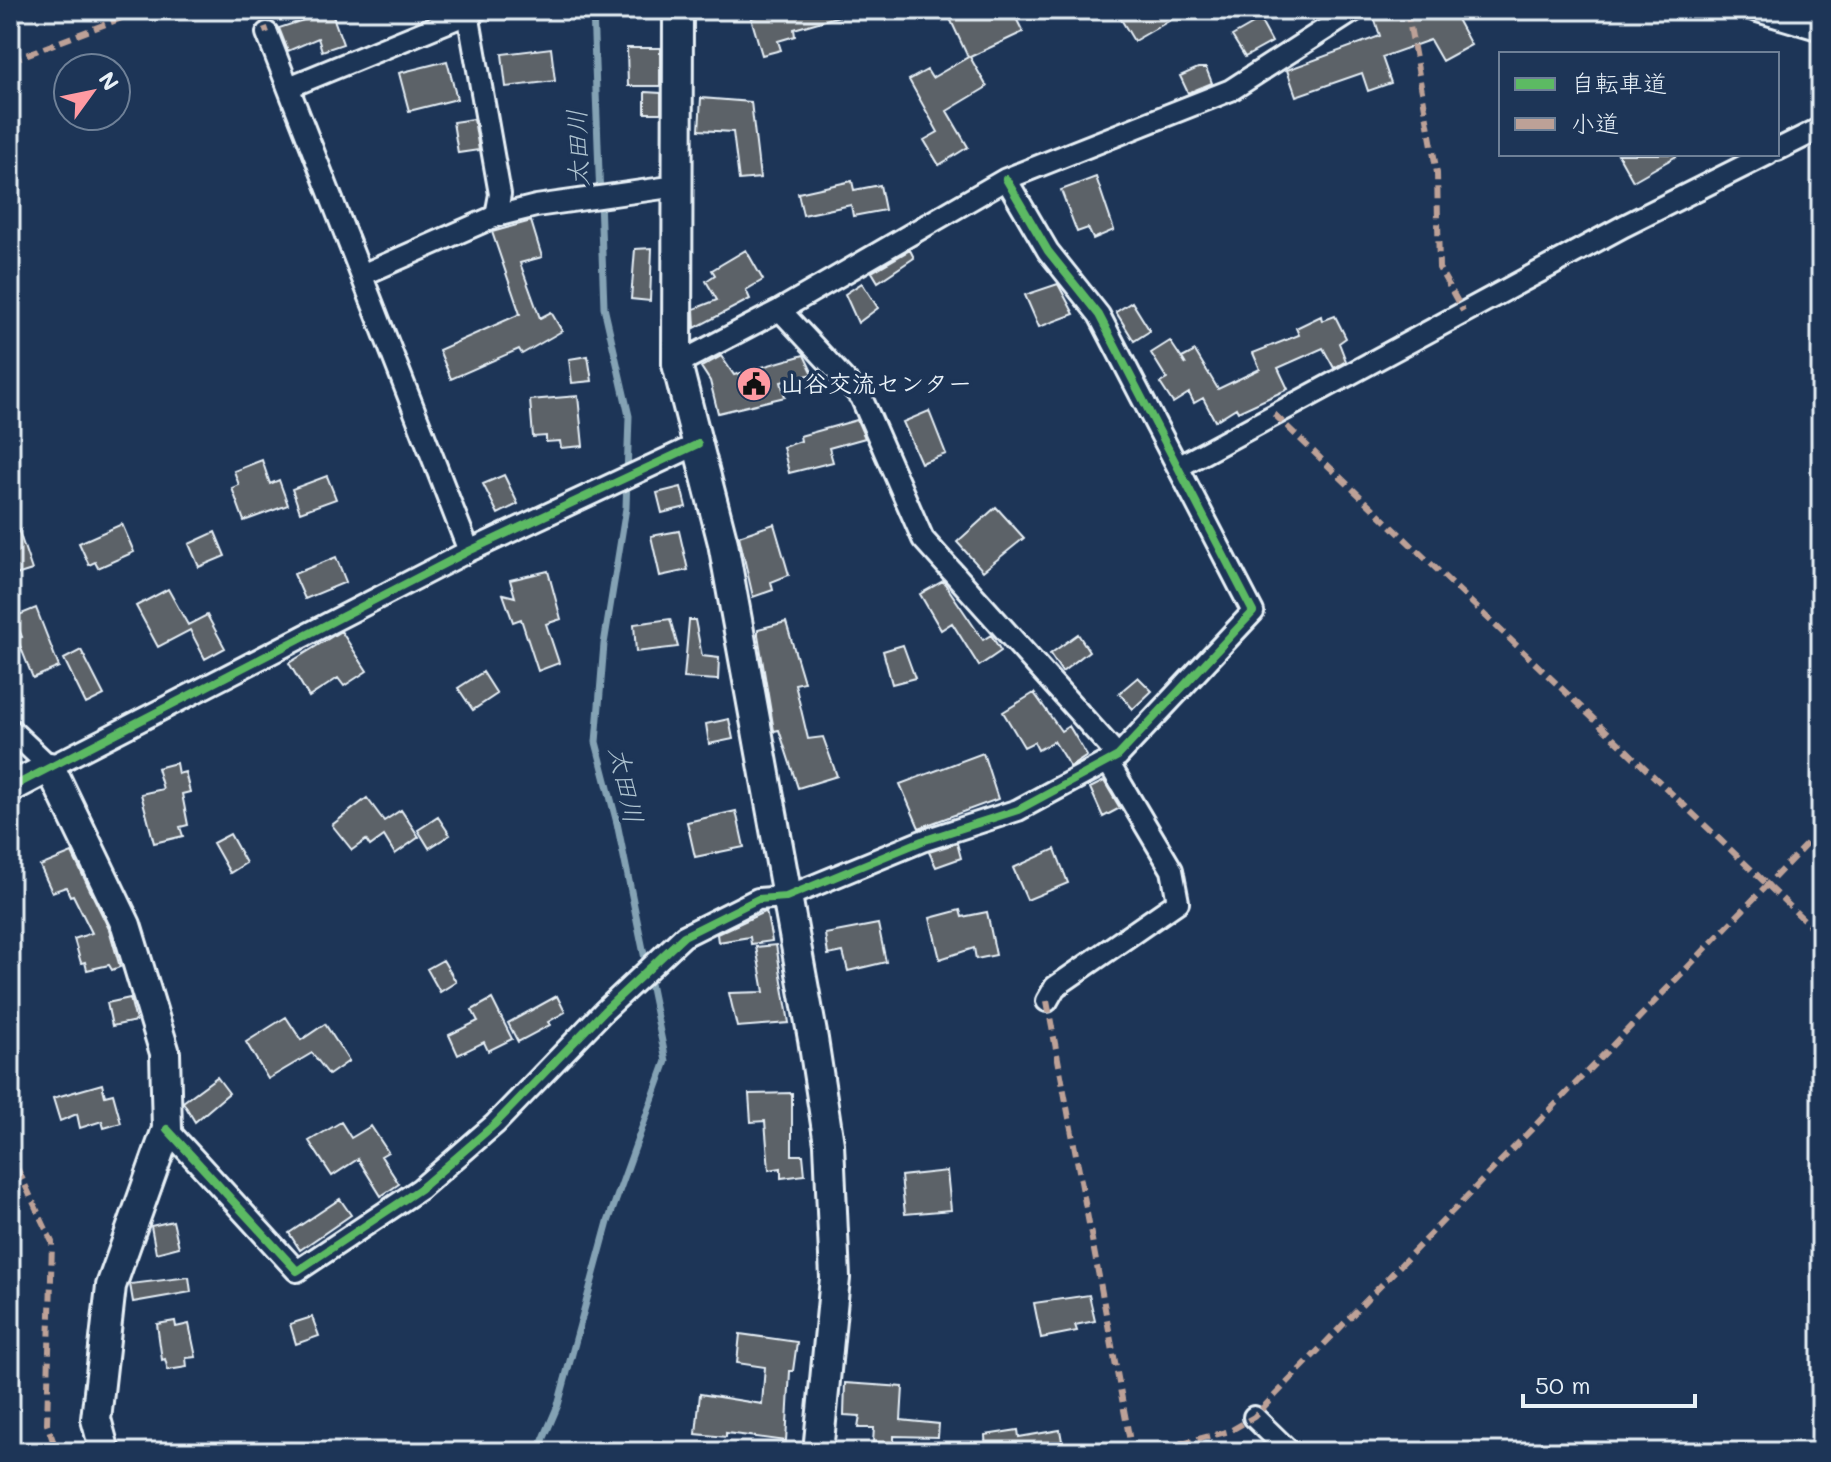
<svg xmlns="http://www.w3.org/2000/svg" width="1831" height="1462" viewBox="0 0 1831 1462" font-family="Mali,'Klee One',sans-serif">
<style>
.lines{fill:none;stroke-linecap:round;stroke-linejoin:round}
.stream{stroke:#84a2b4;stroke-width:7}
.building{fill:#5c6268;stroke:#e8f1f8;stroke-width:2}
.street-casing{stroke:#e8f1f8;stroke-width:26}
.secondary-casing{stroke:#e8f1f8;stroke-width:34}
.street{stroke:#1d3557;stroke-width:20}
.secondary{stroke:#1d3557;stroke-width:28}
.quiet{stroke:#bda197;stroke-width:6;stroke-dasharray:12 6;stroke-linecap:butt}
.cycleway-casing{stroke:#1d3557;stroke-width:13}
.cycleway{stroke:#5cba63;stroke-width:8}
.labels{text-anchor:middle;stroke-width:7;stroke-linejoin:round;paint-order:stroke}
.poi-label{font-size:24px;font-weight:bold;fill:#e8f1f8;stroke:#1d3557;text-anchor:start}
.water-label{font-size:26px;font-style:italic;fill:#aec3d0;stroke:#1d3557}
</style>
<rect width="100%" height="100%" fill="#1d3557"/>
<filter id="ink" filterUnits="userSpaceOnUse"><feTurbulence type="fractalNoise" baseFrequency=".0125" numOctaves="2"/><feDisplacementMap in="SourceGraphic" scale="16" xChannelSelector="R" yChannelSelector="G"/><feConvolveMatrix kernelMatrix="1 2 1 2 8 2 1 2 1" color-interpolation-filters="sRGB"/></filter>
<g filter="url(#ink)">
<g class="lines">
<path class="stream" d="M538,1452l20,-47 50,-183 58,-161 -49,-238 -21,-81 8,-98 22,-136 3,-92 -25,-109 -11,-297"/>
</g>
<path class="building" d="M779,10h64v5l-49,14 1,7 -17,5 3,9 -19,5 -11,-37z
M946,10h66l11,22 -53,25 17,30 -40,24 21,36 -29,18 -15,-25 14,-8 -29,-52 18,-10 5,8 36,-21z
M1130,10h58l-54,31 -15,-25z
M1383,10h69l19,35 -29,16 -12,-21 -48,17 9,26 -23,8 -6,-18 -66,23 -9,-26 93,-34 -7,-22z
M331,11l12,33 -21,7 -4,-13 -30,13 -9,-23z
M1260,20l12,22 -27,15 -13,-21z
M551,48l4,33 -49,6 -4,-33z
M627,48h33v38h-32z
M447,61l10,38 -48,12 -10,-38z
M1198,68h8l6,15 -24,10 -8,-17z
M645,92l16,1v20h-16z
M701,98l50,4 9,76 -21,2 -6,-48 -34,-2z
M474,119l5,31 -21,3 -5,-31z
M1618,154h62l-47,27z
M1096,177l18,53 -21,9 -5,-11 -11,4 -16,-42z
M852,181l2,9 26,-5 5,25 -32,6 -2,-11 -48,10 -5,-22z
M531,221l11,36 -22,6 20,55 11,-6 11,19 -40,23 -3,-5 -68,30 -12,-29 81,-36 -28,-82z
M652,248l-2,53 -19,-2 4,-50z
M746,250l17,30 -17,10 4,9 -55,29 -1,-19 23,-9 -11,-19 9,-6 -3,-5z
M910,250l4,8 -36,24 -6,-10z
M862,283l16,25 -20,15 -13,-29z
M1058,284l16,30 -35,13 -14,-32z
M1132,302l18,29 -16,10 -18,-29z
M1321,316l1,5 13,-5 11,22 -7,5 7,18 -12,7 -11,-20 -45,20 10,21 -50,23 -2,-4 -21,13 -12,-23 -9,5 -5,-10 -16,10 -13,-20 7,-4 -16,-26 19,-12 16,24 -4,-7 13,-7 23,38 42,-20 -7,-16 46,-18 -3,-7z
M804,355l9,19 -32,8 4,15 -67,16 -8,-32 -9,-14 20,-11 13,19z
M588,356l4,25 -20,2 -3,-24z
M578,396l5,50 -22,2 -1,-7 -14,1v-6l-13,1 -3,-37z
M929,411l17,43 -25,9 -18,-41z
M857,420l8,18 -36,10 4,14 -44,11 -6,-26 18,-6 -1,-5z
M262,460l8,24 9,-4 9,25 -44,16 -12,-33 7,-3 -5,-14z
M504,475l14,29 -20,10 -15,-30z
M327,476l9,23 -36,13 -8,-23z
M681,487l5,20 -24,6 -5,-20z
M996,507l28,31 -41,33 -26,-29z
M13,514l19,56 -19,6 -3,-61z
M122,524l12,28 -36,16 -3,-6 -6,3 -10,-22z
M774,524l15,51 -18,7 2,8 -20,7 -14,-61z
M679,531l9,39 -28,6 -9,-40z
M215,532l10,24 -26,11 -10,-23z
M336,557l10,25 -41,17 -11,-25z
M548,571l13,48 -15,5 13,39 -21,8 -17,-52 -8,3 -10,-28 12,3 -5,-17z
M943,581l40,59 8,-5 10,16 -22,15 -27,-43 -11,7 -21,-36z
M168,589l20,36 19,-10 18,33 -20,11 -15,-29 -32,17 -22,-41z
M36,608l23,59 -26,11 -16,-40 5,-1 -8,-20z
M670,619l8,28 -42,5 -2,-28z
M689,620h6l7,36 17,2 -1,22 -34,-2z
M786,622l18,60 -9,2 13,55 15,-2 14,39 -39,12 -19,-58 -5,1 -16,-96v-6z
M341,631l26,40 -23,15 -6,-8 -29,19 -20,-34z
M1078,634l11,17 -27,21 -12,-18z
M903,645l12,33 -23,6 -9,-33z
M81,650l23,45 -18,9 -22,-45z
M483,672l14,22 -24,16 -15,-22z
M1138,677l14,14 -19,18 -14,-16z
M1034,693l27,38 8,-5 18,30 -17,11 -16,-26 -16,9 -4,-8 -10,5 -21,-35z
M729,719l4,20 -24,5 -3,-20z
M983,753l15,46 -79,29 -19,-44z
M176,763l2,11 7,-2 5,20 -8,2 6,31 -8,2 3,9 -29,7 -13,-49 22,-5 -6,-21z
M1104,781l16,27 -17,9 -13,-29z
M367,798l17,23 17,-11 18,27 -24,17 -11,-18 -14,10 -4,-6 -14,10 -20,-25z
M736,811l8,36 -49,10 -8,-35z
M438,817l12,18 -21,13 -11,-18z
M230,834l16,29 -16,10 -17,-30z
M957,843l4,15 -25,9 -7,-15z
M1055,849l13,34 -41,17 -14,-32z
M72,853l37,76 11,38 -8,3 -3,-5 -22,5 -2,-8 -4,1 -7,-24 18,-6 -19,-38 -3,1 -4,-9 -14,5 -12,-26z
M960,910l2,7 25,-5 9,43 -20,4 -2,-11 -34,11 -10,-41z
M766,911l6,30 -21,3 -1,-7 -32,5 -1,-8z
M878,924l8,38 -38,9 -5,-19 -15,3 -3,-21z
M776,945l13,78 -52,4 -8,-34 35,-1 -8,-45z
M443,960l13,22 -16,10 -13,-23z
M557,996l8,16 -17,10 2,3 -32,17 -10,-19z
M130,998l6,23 -24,5 -5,-23z
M492,999l20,40 -24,12 -4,-9 -26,13 -9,-20 29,-14 -6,-11z
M286,1017l15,23 24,-16 24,37 -20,14 -17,-22 -44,26 -22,-37z
M217,1077l12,16 -34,29 -12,-20z
M102,1084l3,12 8,-2 8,29 -17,5 -2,-7 -22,7 -3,-14 -17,7 -7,-23z
M792,1093v62h11l2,20 -24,3v-10l-12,2 -4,-49 -14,1 -2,-28z
M341,1122l10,16 20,-12 17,26 -7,4 18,28 -18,12 -23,-37 -26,17 -23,-35z
M947,1171l4,39 -46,4 -4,-38z
M340,1199l11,16 -51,35 -11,-17z
M173,1221l6,26 -23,6 -5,-27z
M189,1277l2,15 -58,10 -3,-18z
M1089,1295l6,26 -20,4 2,6 -36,7 -7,-35z
M312,1317l7,19 -23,8 -6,-20z
M175,1321l1,6 13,-3 7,33 -10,1 1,9 -19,3 -3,-11 -3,1 -5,-36z
M740,1334l57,8 -4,29h-3l-4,70 -60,-8v4l-30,-3 4,-40 62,10 3,-37 -28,-4z
M845,1383l58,4 -2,33 38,4 -1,13 -44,-1v7l-21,-1 1,-14h-16l2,-12 -16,-1z
M1018,1430l1,7 41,-7 4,22h-78l-1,-17z"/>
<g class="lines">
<g class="street-casing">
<path id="street" d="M1754,10l67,20
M267,33l202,518
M289,87l188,-77
M1777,150l44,-22
M496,216l40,-10 141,-20
M362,275l134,-59 4,-22 -32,-181
M780,310l81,87 62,142 195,217
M677,364l103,-54 226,-131 225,-89 124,-80
M1178,467l446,-241 144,-72
M10,729l40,38 419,-216 229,-107
M1047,1001l8,-14 123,-85 -6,-32 -64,-108
M167,1129l130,142 123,-82 75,-65 109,-113 80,-75 74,-37 28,-2 136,-56 96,-31 100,-54 135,-144 -154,-297 -51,-64 -42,-72
M1254,1417l36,35"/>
</g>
<g class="secondary-casing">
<path id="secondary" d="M678,10l-1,354 46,179 90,496 16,105 6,134 -17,174
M10,788l40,-21 76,158 39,128 2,76 -56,157 -15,133 9,33"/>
</g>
<use href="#street" class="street"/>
<use href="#secondary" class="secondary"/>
<path class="quiet" d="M259,10l8,23
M1407,10l30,163 2,95 24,43
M10,61l132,-51
M1274,414l547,522
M1047,1001l85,451
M10,1153l42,89 -5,182 10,28
M1145,1452l85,-21 24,-14 567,-588"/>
<g class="cycleway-casing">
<path id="cycleway" d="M10,788l459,-237 229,-107
M167,1129l130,142 123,-82 75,-65 109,-113 80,-75 74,-37 28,-2 136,-56 96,-31 100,-54 135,-144 -154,-297 -51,-64 -42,-72"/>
</g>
<use href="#cycleway" class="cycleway"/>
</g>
</g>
<defs>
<g id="civic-disc" transform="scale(1.8)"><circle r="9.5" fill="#ff9aa2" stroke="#1d3557"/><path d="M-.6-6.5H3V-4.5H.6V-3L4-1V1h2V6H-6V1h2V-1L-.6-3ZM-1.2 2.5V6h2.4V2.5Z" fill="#111"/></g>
</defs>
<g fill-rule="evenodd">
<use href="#civic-disc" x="754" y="384"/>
</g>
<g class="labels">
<g class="poi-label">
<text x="780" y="392">山谷交流センター</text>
</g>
<g class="water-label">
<text transform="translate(578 148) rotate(-92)" y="9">太田川</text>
<text transform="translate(626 785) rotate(78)" y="9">太田川</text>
</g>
</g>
<rect width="1831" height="1462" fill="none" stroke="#1d3557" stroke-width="40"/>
<rect x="20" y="20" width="1791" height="1422" fill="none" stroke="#e8f1f8" stroke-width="3" filter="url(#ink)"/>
<rect x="1499" y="52" width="280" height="104" fill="#1d3557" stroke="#6e8097" stroke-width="2"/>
<rect x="1515" y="78" width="40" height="12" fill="#5cba63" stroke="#6e8097" stroke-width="2"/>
<text x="1571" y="92" font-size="24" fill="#e8f1f8">自転車道</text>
<rect x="1515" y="118" width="40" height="12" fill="#bda197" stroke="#6e8097" stroke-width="2"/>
<text x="1571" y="132" font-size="24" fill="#e8f1f8">小道</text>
<g transform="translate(92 92) rotate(57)"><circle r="38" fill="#1d3557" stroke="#6e8097" stroke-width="2"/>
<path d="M0-6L14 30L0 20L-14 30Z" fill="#ff9aa2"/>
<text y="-12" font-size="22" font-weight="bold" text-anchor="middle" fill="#e8f1f8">N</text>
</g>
<path d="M1523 1394v12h172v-12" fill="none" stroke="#e8f1f8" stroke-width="4"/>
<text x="1535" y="1394" font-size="24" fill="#e8f1f8" stroke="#1d3557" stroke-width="6" paint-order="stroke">50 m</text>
</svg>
